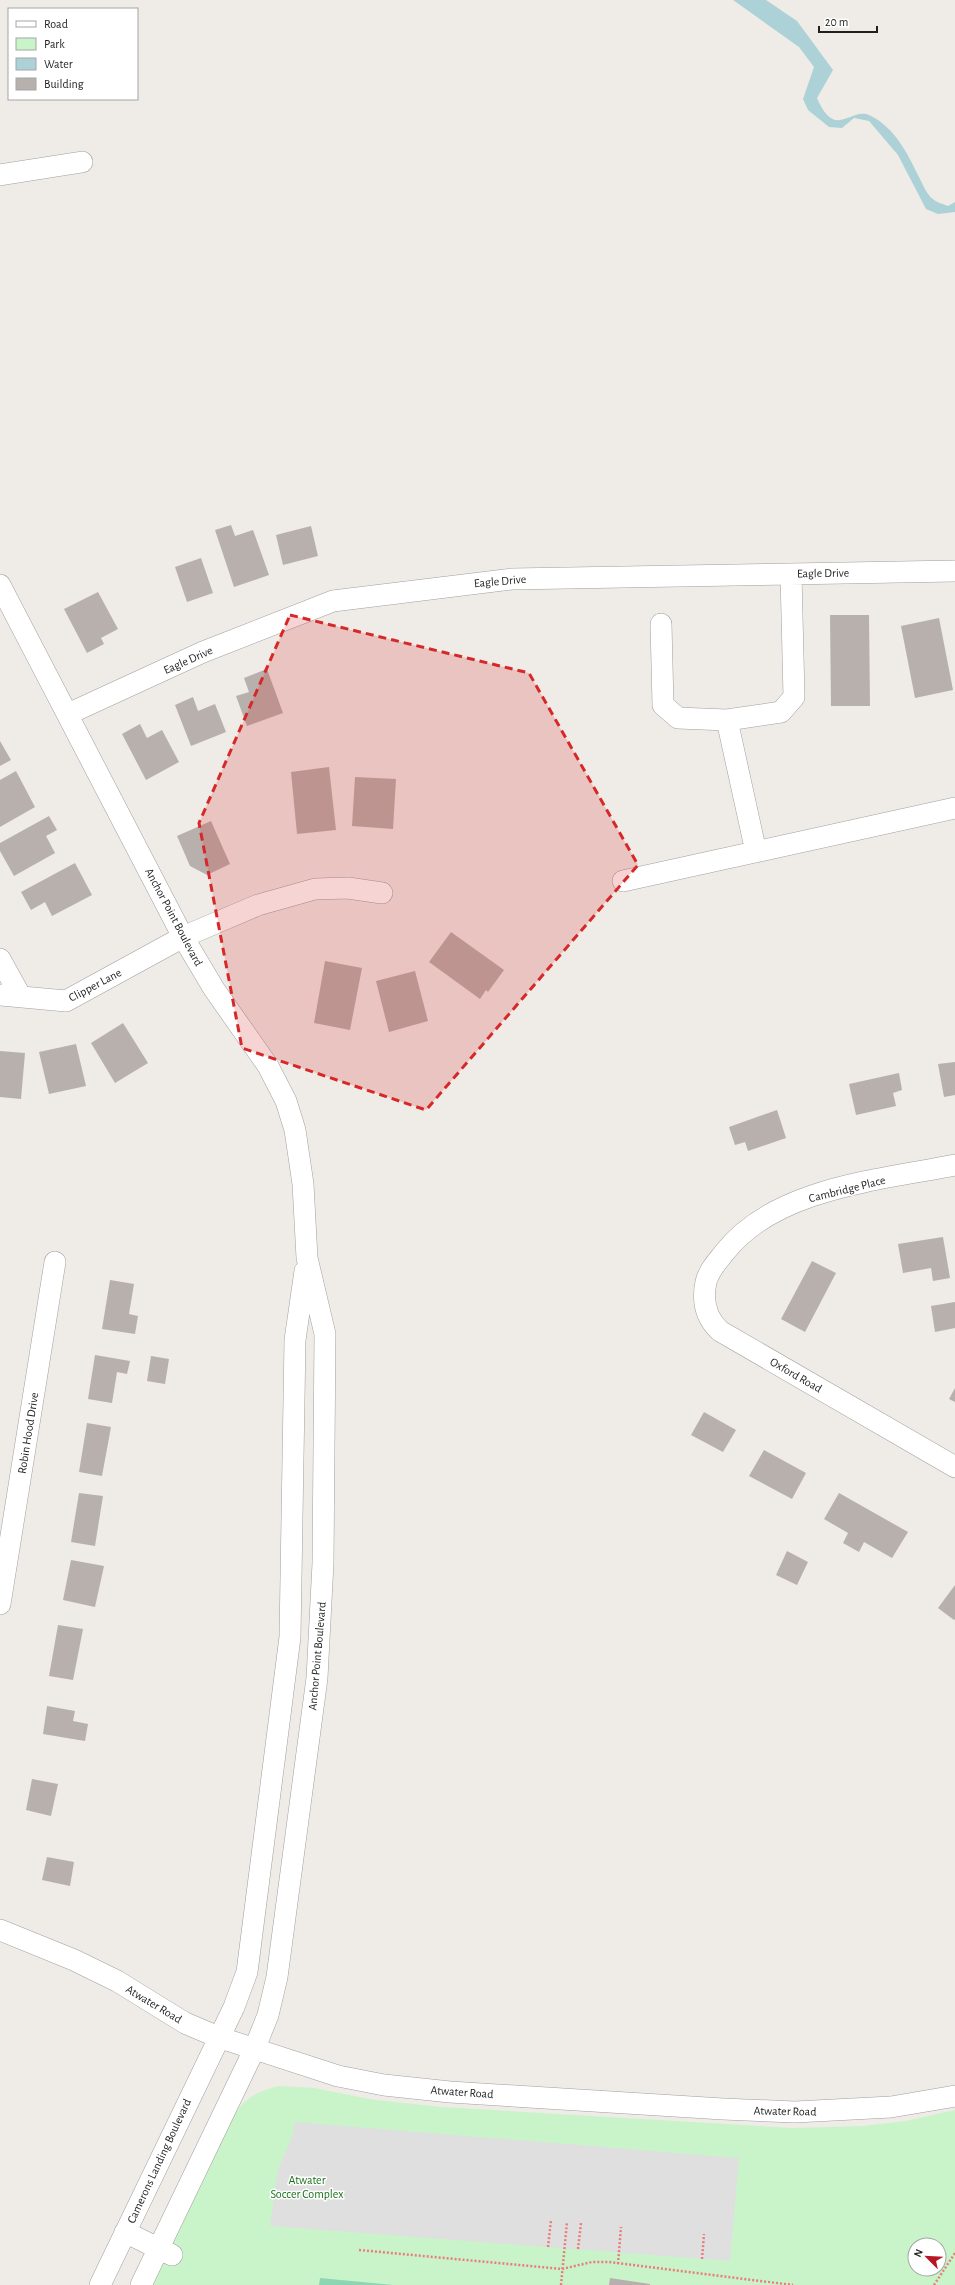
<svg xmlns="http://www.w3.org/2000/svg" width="955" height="2285" viewBox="0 0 955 2285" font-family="'Alegreya Sans',sans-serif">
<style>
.park{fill:#c9f4c9;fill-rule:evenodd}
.pitch{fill:#8dd5b3}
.parking{fill:#dfdfdf}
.water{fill:#acd1d7}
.building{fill:#b8b0ac}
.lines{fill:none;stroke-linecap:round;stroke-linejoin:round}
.minor-casing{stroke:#a0a0a0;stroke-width:22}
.path{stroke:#ea7d7c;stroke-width:2.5;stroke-dasharray:2 2;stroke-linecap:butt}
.minor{stroke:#fff;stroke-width:21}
.marked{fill:#d62828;fill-opacity:0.2;stroke:#d62828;stroke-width:3;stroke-dasharray:8 5;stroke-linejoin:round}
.labels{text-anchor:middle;stroke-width:3;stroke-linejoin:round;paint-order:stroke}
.street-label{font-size:12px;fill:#1f1f1f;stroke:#fff}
.park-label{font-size:12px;fill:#197218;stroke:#fff}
</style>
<rect width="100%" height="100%" fill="#efebe6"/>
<path class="park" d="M279,2086l35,2 61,12 67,7 350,21 71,-2 43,-5 49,-11v175h-803l74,-156c15,-27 22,-35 53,-43zM915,2245h24v24h-24z"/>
<path class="pitch" d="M320,2278l73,7h-74z"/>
<path class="parking" d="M295,2122l444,36 -9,103 -460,-35 8,-57 14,-32z"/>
<path class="water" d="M733,0h33l31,21 36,49 -16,28c19,44 34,7 54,18 25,13 36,37 48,61 4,8 8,18 15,23 4,3 10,4 14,6l7,-4v10l-17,2 -12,-5 -28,-54 -29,-34 -15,-3 -12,10 -13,-1 -21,-17 -5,-11 11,-32 -15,-20z"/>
<path class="building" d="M231,525l4,11 18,-6 16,45 -35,12 -19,-57z
M311,526l7,30 -35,9 -7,-30z
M201,558l12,35 -26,9 -12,-35z
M98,592l20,37 -17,9 3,6 -17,9 -23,-44z
M830,615h39l1,91h-39z
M939,618l14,72 -38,8 -14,-72z
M267,669l16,44 -36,13 -11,-30 13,-4 -5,-14z
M193,697l5,14 17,-7 11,28 -35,14 -16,-41z
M140,724l7,14 15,-8 17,32 -33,18 -24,-46z
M0,741l11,19 -11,6z
M329,767l7,63 -39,4 -6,-62z
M16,771l19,36 -35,20v-47z
M355,777l41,2 -3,50 -41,-3z
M49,816l8,14 -11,6 9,17 -41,23 -14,-25v-8z
M211,821l19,43 -23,11 -17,-9 -13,-30z
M75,863l17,32 -40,21 -7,-14 -14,8 -10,-18z
M451,932l53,38 -16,22 -2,-2 -6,9 -51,-37z
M325,961l37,7 -12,62 -36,-7z
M415,971l13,50 -39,11 -13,-51z
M123,1023l25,40 -33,20 -24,-40z
M76,1044l10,42 -37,8 -10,-42z
M0,1051l25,2 -4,46 -21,-2z
M955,1062v33l-11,2 -6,-33z
M899,1073l3,17 -9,3 3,13 -40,9 -7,-31z
M777,1110l9,28 -38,13 -3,-9 -10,3 -6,-18z
M943,1237l7,41 -17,3 -2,-13 -28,5 -5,-29z
M812,1261l24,12 -31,59 -24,-13z
M110,1280l24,4 -5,30 9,2 -3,18 -33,-5z
M955,1302v26l-20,4 -4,-26z
M95,1355l35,6 -3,13 -10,-2 -5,31 -24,-4z
M151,1356l18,3 -4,25 -18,-3z
M955,1388v14l-6,-3z
M704,1412l32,18 -13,22 -32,-17z
M87,1423l24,4 -9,49 -23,-4z
M764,1450l42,23 -14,26 -43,-23z
M79,1493l24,3 -8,50 -24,-4z
M839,1493l69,39 -16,26 -28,-16 -5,10 -16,-9 5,-10 -24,-14z
M787,1551l21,11 -11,23 -21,-10z
M71,1560l33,6 -9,41 -32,-7z
M955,1585v34l-1,1 -16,-12z
M58,1625l25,4 -10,51 -24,-4z
M47,1706l28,5 -2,10 15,3 -3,17 -42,-7z
M32,1779l26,5 -7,32 -25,-6z
M47,1857l27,5 -4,24 -28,-6z
M610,2278l40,6v1h-41z"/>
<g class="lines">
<g class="minor-casing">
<path id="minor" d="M0,175l82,-13
M0,585l183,352 31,52 54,77 18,35 9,29 8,54 4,74 18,76 -2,229 -6,115 -40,299 -9,38 -14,35 -113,235
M661,624l2,81 15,13 49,2 54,-8 13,-15 -3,-123
M68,714l135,-62 130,-51 179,-22 443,-8
M727,720l29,132
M623,881l332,-73
M0,959l21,38
M0,995l66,6 117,-64 75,-32 57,-16 33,-1 34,5
M955,1165c-75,15 -181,23 -231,88 -7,9 -15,17 -18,29 -4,19 0,36 14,49l235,136
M0,1604l55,-342
M0,1930l74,30 43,21 68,42 33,14 120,39 46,9 66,7 273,17 72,3 96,-5 64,-11
M125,2232l47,23
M100,2285l134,-278 13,-35 43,-335 5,-297 10,-69"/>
</g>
<path class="path" d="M548,2247l3,-27
M578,2249l3,-26
M359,2250l203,19 30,-7h17l184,23
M702,2259l2,-25
M618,2264l3,-37
M561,2285l6,-63
M934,2285l21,-32"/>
<use href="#minor" class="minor"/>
</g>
<path class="marked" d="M290,615l239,58 109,192 -212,245 -184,-62 -43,-225z"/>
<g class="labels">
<g class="street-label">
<text transform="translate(823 573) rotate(-1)" y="4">Eagle Drive</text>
<text transform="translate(500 581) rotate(-5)" y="4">Eagle Drive</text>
<text transform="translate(188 660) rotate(-24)" y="4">Eagle Drive</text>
<text transform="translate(174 917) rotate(62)" y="4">Anchor Point Boulevard</text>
<text transform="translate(95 985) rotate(-28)" y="4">Clipper Lane</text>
<text transform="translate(847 1189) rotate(-14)" y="4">Cambridge Place</text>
<text transform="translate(796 1375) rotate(30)" y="4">Oxford Road</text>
<text transform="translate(28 1433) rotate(-81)" y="4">Robin Hood Drive</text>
<text transform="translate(317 1656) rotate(-85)" y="4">Anchor Point Boulevard</text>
<text transform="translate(154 2004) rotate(31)" y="4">Atwater Road</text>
<text transform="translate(462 2092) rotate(4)" y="4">Atwater Road</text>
<text transform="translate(785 2111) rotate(1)" y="4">Atwater Road</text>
<text transform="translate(159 2161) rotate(-65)" y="4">Camerons Landing Boulevard</text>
</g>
<g class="park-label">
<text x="307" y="2184">Atwater<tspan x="307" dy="14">Soccer Complex</tspan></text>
</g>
</g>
<rect x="8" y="8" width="130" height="92" fill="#ffffff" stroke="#a5a5a5"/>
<rect x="16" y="21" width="20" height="6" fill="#ffffff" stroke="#a5a5a5"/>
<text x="44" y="28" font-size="12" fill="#1f1f1f">Road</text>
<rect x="16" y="38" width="20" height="12" fill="#c9f4c9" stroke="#a5a5a5"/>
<text x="44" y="48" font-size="12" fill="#1f1f1f">Park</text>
<rect x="16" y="58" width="20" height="12" fill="#acd1d7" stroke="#a5a5a5"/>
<text x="44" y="68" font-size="12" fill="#1f1f1f">Water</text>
<rect x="16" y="78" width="20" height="12" fill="#b8b0ac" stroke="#a5a5a5"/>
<text x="44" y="88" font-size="12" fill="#1f1f1f">Building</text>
<g transform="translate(927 2257) rotate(294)"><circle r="19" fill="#ffffff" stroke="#a5a5a5"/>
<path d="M0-3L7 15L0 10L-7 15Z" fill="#b81625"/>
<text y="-6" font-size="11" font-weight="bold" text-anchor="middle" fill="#1f1f1f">N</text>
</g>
<path d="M819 26v6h58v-6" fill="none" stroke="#1f1f1f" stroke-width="2"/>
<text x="825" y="26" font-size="12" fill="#1f1f1f" stroke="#ffffff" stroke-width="3" paint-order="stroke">20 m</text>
</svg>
